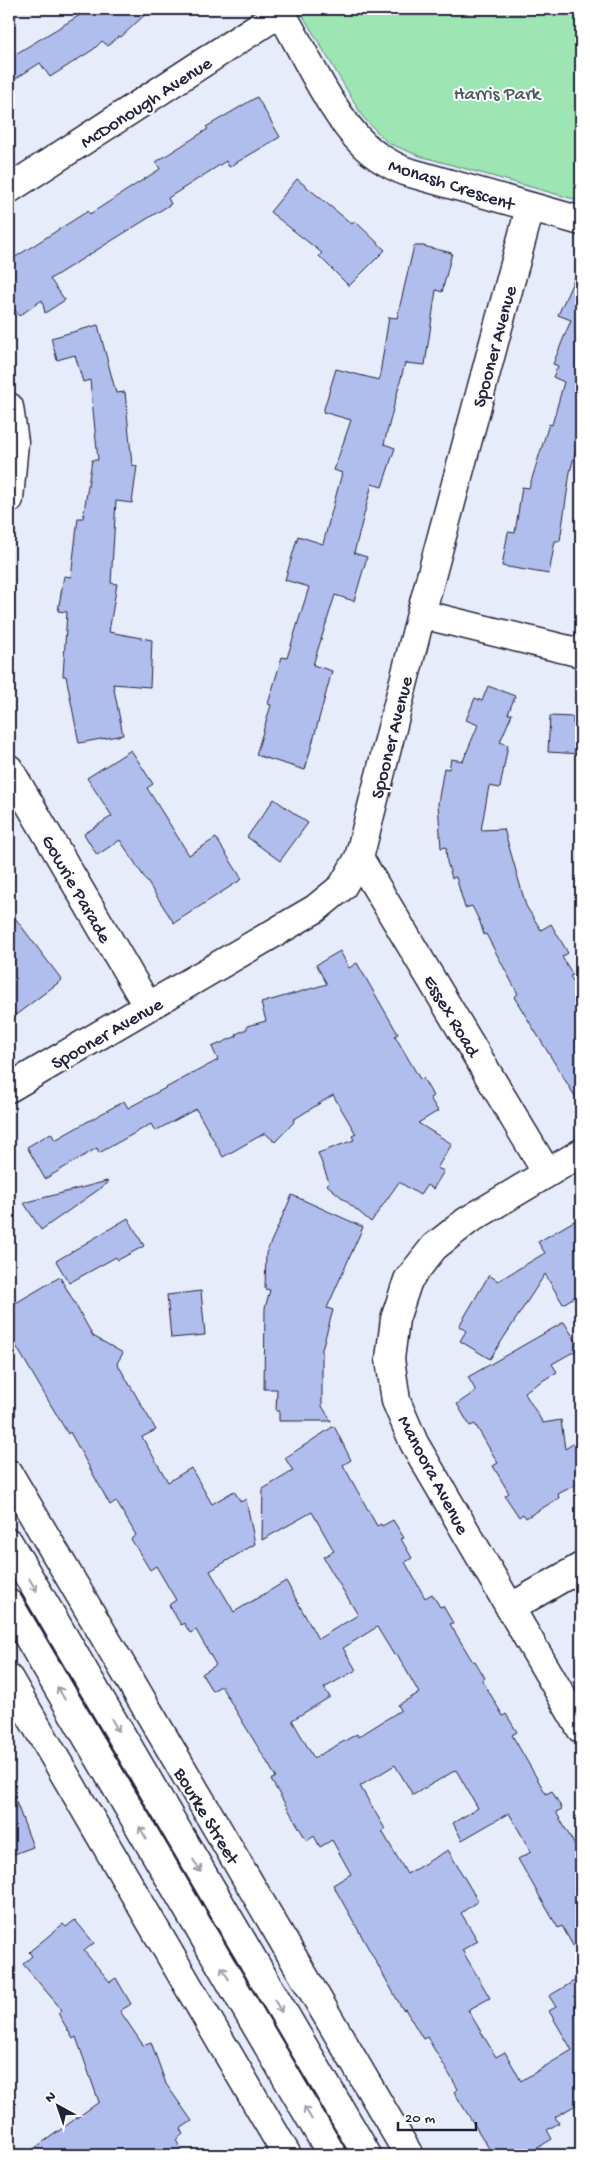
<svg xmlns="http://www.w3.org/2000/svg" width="590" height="2164" viewBox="0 0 590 2164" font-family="'Gochi Hand',sans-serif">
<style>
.green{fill:#9de5b3;stroke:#608477}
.building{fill:#b0beee;stroke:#22223b;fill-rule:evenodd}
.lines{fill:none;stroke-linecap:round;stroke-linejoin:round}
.minor-casing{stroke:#22223b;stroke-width:31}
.major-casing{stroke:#22223b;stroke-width:31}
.minor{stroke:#fff;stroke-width:28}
.major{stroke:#fff;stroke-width:28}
.oneway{stroke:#9c9ca7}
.labels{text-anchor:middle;stroke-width:4;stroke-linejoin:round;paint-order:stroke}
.park-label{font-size:19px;fill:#475c5f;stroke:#fff}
.street-label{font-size:19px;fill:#22223b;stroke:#fff}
</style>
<rect width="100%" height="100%" fill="#e7ecfa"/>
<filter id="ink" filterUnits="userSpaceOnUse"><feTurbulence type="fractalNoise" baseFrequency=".02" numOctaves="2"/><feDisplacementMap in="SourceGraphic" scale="10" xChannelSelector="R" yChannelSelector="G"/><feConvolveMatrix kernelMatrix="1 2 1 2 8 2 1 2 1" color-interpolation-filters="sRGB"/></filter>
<g filter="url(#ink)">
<path class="green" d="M299,9h282v192l-161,-45 -32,-13 -25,-26z"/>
<path class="building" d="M90,9h61l-30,28 -2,-1 -11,10 -6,-5 -8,8 -44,28 -10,-14 -31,20v-25z
M257,97l23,40 -51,30 -3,-6 -58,37 3,6 -121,75 15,21 -20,13 -3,-13 -23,16 -10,-15v-40l79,-50 2,3 70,-45 -4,-7 52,-33 -2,-2z
M297,179l55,45 3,-3 30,29 -36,36 -30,-30 3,-3 -52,-41z
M414,246h9l29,7 -10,39 -6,-2 -11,75 -20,-2 -21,81 11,4 -13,39 -10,-3 -18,69 13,4 -13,44 -19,-6 -22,70 19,6 -27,99 -49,-15 15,-50 -3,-1 14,-47 5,1 22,-71 -24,-7 13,-44 25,8 19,-71 -8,-3 17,-50 -28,-8 13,-43 43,11 10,-63 8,1z
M581,264v167l-11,41 -10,69h-5l-6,33 -47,-8 6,-34 7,1 7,-46 7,1 20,-64 3,1 12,-43 -11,-5 5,-11 -5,-2 18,-44 -13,-5z
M98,325l18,68 9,-1 7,73 5,1 -5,37 -16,-2 -5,82 6,1 -8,48 43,8 -2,47 -37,-3 10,51 -44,8 -13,-67h-3l4,-64 -9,-1 6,-35 7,1 7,-59h5l9,-58h6l-8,-80 -7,2 -8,-27 -18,5 -6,-22z
M488,686l27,10 -7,18h4l-12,28 8,3 -8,43 -11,-2 -8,44 23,-1 22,77 15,24 10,-6 17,29 -6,4 11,18 -3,1 11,19v111l-67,-109 4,-3 -32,-60 -2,1 -4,-13 -8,-16 -7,2 -9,-31 -4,1 -5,-16 -1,-15 -5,1 -3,-45 6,-35 5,1 2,-10 12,2 15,-36 -12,-5 9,-22 7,3z
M550,716l23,1v7h8v30l-33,-2z
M131,750l22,34 -6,4 42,67 27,-17 26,41 -68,44 -54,-83 -23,15 -13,-21 28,-18 -25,-38z
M274,799l34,24 -28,38 -33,-24z
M9,910l53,70 -53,40z
M340,951l9,17 8,-5 41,71 -3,2 25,43 3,-1 10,18 -3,2 8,13 -20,12 34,21 -15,24 7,3 -11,18 -6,-4 -7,10 -21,-13 -28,40 -44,-37 2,-3 -11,-29 36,-13 -2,-4 4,-2 -23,-39 -40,25 1,2 -19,20 -10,-9 -42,24 -27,-48 -41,22 -4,-7 -52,29 -2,-5 -52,31 -18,-32 24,-14 4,7 69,-39 4,7 90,-48 -6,-13 25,-11 -1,-2 11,-5v-3l19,-5 -5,-18 66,-19 -11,-19z
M107,1181l1,2 -67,47 -17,-27z
M292,1195l71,32 -36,81 6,2 -11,39v57l9,15h-52v-10h-3l1,-22h-13l1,-81 5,-18 -5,-1 1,-36z
M581,1217v76l-18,11 -18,-30 -55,85 -30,-18 6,-10 -7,-5 30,-51 9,6 47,-28 -7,-11z
M128,1218l16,28 -26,14 -2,-3 -47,26 -13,-22z
M60,1277l33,59 30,17 -6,10 39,67 -14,7 26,45 23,-14 21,36 22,-13 7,11 5,-3 9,45 -45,27 24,41 52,-31 32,58 40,-24 -35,-58 11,-6 -22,-39 -50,28 1,-51 30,-18 -8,-13 49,-32 17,34 -8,5 34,61 4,-2 1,2 11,-6 11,18 -3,1 11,19 -7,4 20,36 7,-4 8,13 3,-1 10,17 -3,1 23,38 2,-1 10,17 -3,2 21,36 3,-2 11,18 -5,3 34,59 6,-3 10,18 -6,3 25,44v104l-19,-34 -4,2 -40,-69 13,-7 -22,-39 -47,27 -9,-17 25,-15 -22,-38 -43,25 -18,-30 -35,21 25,43 -3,2 25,43 41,-24 30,51 -17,12 17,28 -16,9 28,48 -22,12 28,47 9,-5 16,29 51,-31 -23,-39 7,-4 -7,-11 32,-19v125l-26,15 4,6 -12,7 5,9 -26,16h-33l-39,-63 4,-3 -31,-52 -4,2 -18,-30 -2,1 -70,-125 18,-11 -19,-34 -12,7 -6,-11 -7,5 -36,-61 5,-3 -55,-91 -9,5 -10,-17 14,-9 -20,-35 -6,3 -6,-10 -3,2 -12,-20 7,-5 -20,-34 -6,4 -19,-31 5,-4 -20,-34 -6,4 -40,-73 -2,2 -59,-100v-27zM377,1627l17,28 3,-1 22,39 -21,12 3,5 -43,27 -1,-3 -43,24 -22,-38 38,-23 -6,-9 32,-18 -13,-22z
M201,1291l4,44 -34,3 -4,-43z
M564,1322l16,26 -28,16 5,8 -33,20 19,31 18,-3 4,29 16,-10v43l-23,12 1,4 -33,20 -3,-4 -4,3 -14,-21 4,-3 -16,-27 5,-3 -23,-39 -5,2 -13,-22 19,-13 -8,-14z
M11,1788l22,59 -24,9v-67z
M75,1920l19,23 -10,8 26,31 6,-4 15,26 -11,7 23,34 8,-3 15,42 26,37 -12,8 3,5 -7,6 8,15h-159l74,-53 -23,-65 -3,2 -15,-26 4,-3 -39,-46 9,-8 -3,-4 34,-28 3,3z"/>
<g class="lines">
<g class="minor-casing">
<path id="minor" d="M279,9c25,42 51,104 86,137 11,11 24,18 39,25l177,50
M9,189l272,-177
M9,407l5,35 -5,57
M421,614l160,39
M9,769l139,238
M359,858l188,315
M9,1088l306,-179 27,-22 17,-29 62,-244 109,-406
M581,1153l-114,68 -33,26 -26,33 -13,39 -5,40 6,42 18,42 167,286
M9,1474l400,681
M510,1608l71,-41
M9,1679l278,476"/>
</g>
<g class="major-casing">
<path id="major" d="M9,1543l358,612
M9,1604l323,551"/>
</g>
<use href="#minor" class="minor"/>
<use href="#major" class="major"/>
</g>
<defs><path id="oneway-shaft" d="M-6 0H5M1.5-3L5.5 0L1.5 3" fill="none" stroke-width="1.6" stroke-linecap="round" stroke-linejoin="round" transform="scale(1.25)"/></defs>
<g class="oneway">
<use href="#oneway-shaft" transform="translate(33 1585) rotate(60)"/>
<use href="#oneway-shaft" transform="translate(61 1693) rotate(-120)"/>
<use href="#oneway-shaft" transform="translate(115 1725) rotate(60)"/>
<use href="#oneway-shaft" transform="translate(143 1833) rotate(-120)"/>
<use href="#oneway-shaft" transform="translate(197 1866) rotate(60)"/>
<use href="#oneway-shaft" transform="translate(225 1973) rotate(-120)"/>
<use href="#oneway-shaft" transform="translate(278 2006) rotate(60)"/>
<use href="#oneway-shaft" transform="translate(308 2113) rotate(-121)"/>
</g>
</g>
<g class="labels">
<g class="park-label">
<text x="497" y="99">Harris Park</text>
</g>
<g class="street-label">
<text transform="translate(145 101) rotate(-33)" y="7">McDonough Avenue</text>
<text transform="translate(452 183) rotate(18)" y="7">Monash Crescent</text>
<text transform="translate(493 346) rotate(-75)" y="7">Spooner Avenue</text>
<text transform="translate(390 737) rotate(-76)" y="7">Spooner Avenue</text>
<text transform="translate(78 888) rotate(60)" y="7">Gowrie Parade</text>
<text transform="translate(453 1015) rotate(59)" y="7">Essex Road</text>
<text transform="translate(106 1032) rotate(-30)" y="7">Spooner Avenue</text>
<text transform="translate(435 1474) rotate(62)" y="7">Manoora Avenue</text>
<text transform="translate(208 1815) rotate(59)" y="7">Bourke Street</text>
</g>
</g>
<rect width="590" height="2164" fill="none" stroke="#fff" stroke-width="30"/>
<rect x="15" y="15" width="560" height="2134" fill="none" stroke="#22223b" stroke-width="2" filter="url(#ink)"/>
<g transform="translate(58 2106) rotate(320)" stroke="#ffffff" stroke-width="4" paint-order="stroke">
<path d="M0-4L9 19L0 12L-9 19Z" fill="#22223b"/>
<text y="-8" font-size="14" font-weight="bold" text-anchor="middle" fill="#22223b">N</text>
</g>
<path d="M398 2122v8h78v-8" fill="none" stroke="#22223b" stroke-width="2.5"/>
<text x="405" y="2122" font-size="15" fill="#22223b" stroke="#ffffff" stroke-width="4" paint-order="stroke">20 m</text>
</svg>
